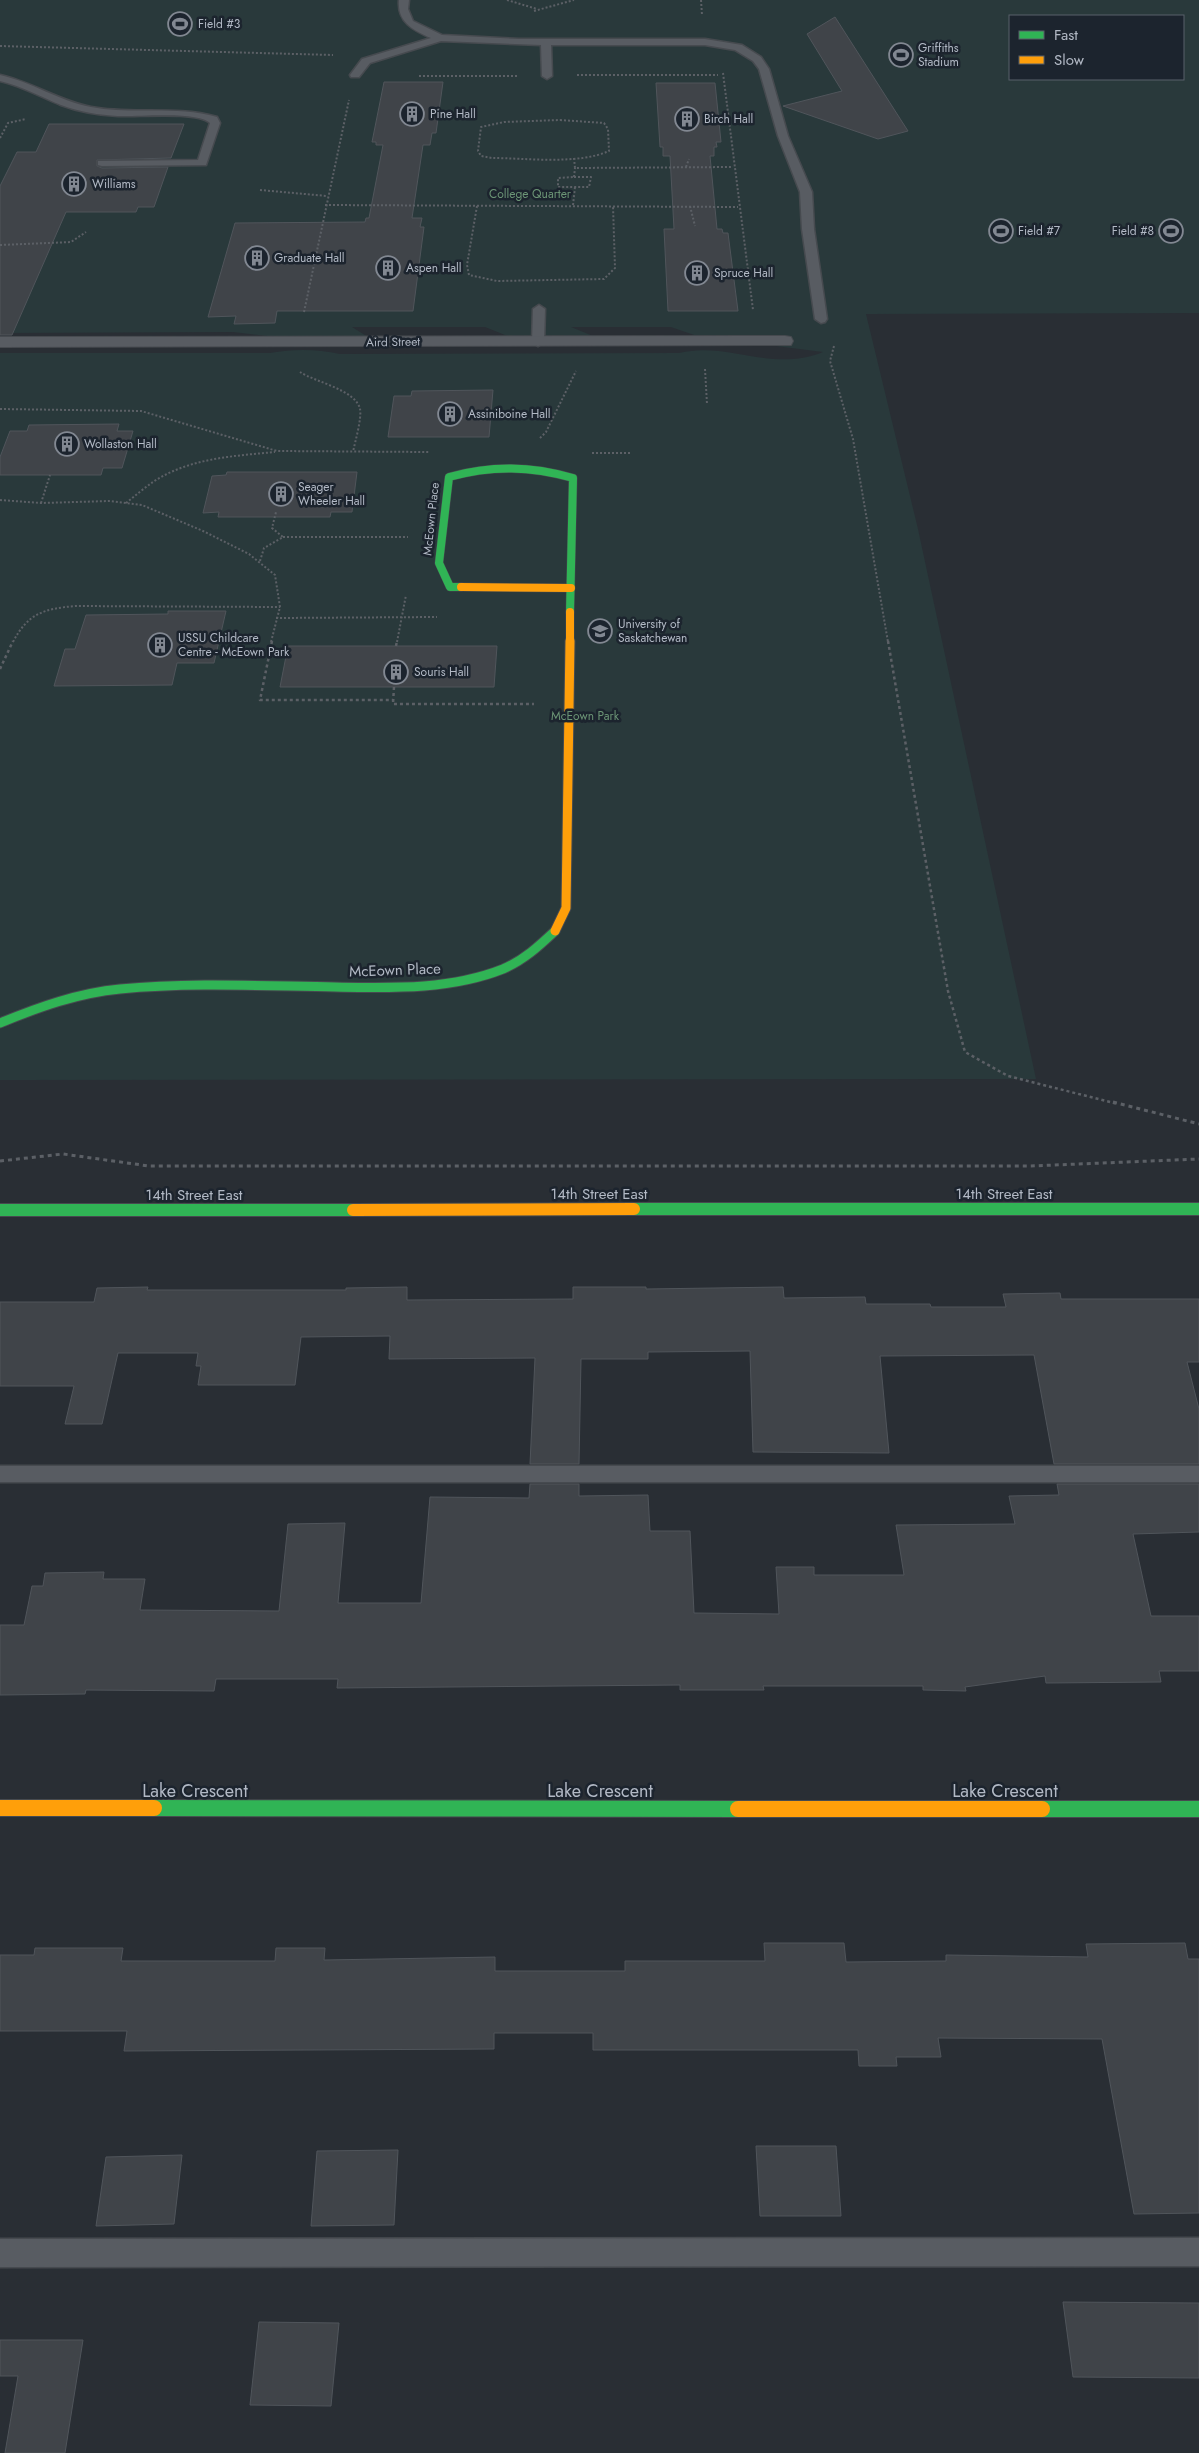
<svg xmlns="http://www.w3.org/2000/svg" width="1199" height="2453" viewBox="0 0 1199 2453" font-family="Jost,sans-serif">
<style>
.green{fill:#29393b;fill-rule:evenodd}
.building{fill:#404449;stroke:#50555b}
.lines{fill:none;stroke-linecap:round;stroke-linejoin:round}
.lane-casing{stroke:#464a4f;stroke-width:3}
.street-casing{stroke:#464a4f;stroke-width:2}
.fast-far3-casing{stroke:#464a4f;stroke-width:9}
.fast-far2-casing{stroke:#464a4f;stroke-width:11}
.fast-far1-casing{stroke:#464a4f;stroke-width:14}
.fast-casing{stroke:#464a4f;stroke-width:18}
.slow-far3-casing{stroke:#464a4f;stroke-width:9}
.slow-far2-casing{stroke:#464a4f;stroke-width:11}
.slow-far1-casing{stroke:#464a4f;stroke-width:14}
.slow-casing{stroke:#464a4f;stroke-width:18}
.path-far2{stroke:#5c6066;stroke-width:2;stroke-dasharray:2 2;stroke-linecap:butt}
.path-far1{stroke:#5c6066;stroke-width:2.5;stroke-dasharray:3 3;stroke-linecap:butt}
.path{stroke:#5c6066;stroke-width:3;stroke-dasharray:4 4;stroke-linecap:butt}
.lane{fill:#585c62;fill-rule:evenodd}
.street{fill:#585c62;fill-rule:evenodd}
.fast-far3{stroke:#30b455;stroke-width:8}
.fast-far2{stroke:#30b455;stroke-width:9}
.fast-far1{stroke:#30b455;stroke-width:12}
.fast{stroke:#30b455;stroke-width:16}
.slow-far3{stroke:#ff9f0a;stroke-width:8}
.slow-far2{stroke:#ff9f0a;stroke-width:9}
.slow-far1{stroke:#ff9f0a;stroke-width:12}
.slow{stroke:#ff9f0a;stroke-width:16}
.labels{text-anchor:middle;stroke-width:5;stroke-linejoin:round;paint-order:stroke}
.far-poi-label{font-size:12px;fill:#b2b9c5;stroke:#1c242e;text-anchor:start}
.far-park-label{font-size:12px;fill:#6b9475;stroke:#1c242e}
.far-street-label{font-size:12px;fill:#b2b9c5;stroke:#1c242e}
.street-label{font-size:15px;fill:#b2b9c5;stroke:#1c242e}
.near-street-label{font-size:18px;fill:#b2b9c5;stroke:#1c242e}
</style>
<rect width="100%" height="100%" fill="#292e34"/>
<path class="green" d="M0,0h1199v313l-333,1 52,215 118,550 -1036,1v-727h270c24,-4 46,-4 70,1l339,-1c50,-12 92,20 144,-1l-126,-16 -26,-9h-100l22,9 -83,1 -25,-10h-133l16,10h-92l-43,-5 -233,1zM1010,16h173v63h-173z"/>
<path class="building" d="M835,17l73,114 -30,8 -95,-33 59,-15 -35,-57z
M384,82h59l-7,51h-4l-2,12h-7l-11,73h10l-2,9h4l-11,84h-136l-2,12 -41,1 2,-8 -28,1 27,-94 130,-1 1,-4h3l14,-73h-7v-3h-4z
M656,83h59l6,59h-5l1,5h-3v9h-4l7,73h5l1,4h5l10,78h-70l-4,-82h10l-4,-73h-7v-9h-3z
M49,124h135l-13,34 -74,2v6l5,2 66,-1 -14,40h-16l-2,5h-70l-54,123h-12v-149l17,-34h19z
M493,390l-4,47h-101l6,-41h17l1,-5z
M119,424l-2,7h16l-11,37h-19l-2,7h-101v-18l10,-26h17l2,-6z
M227,472h130l-5,40h-21l-1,5h-112l1,-5 -16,1 9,-37 14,-1z
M168,611h58l-12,52h-37l-5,22 -118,1 11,-37h10l11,-34 82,-1z
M288,646h209l-3,41h-214z
M148,1287l-1,3h199v-2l61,-1v13l166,-1v-12h73v2l137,-2 1,11 81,-1 1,7h64l1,3h75l-3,-13 57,-1 1,6h138v63h-12l12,47v55h-145l-20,-109 -154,1 9,97 -136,-1 -3,-101 -102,1v7h-67l-2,105h-49l5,-106 -146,1 1,-23 -89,1 -6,48h-97l3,-19h-5l2,-13h-80l-16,71h-37l9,-38h-74v-84h94l3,-14z
M530,1484h49v12l69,-1 2,36h40l4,82 85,1 -3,-47h38v8h90l-8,-50 119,-1 -6,-28 50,-1 -2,-11h142v48l-66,2 18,82h48v55h-40l2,11 -115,1 -1,-7 -80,11 1,4 -43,-1v-4h-160l1,4h-84v-5l-343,3 1,-9h-122l-2,12 -128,-1 -1,4 -85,1v-70h24l8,-39h11l2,-13 59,-1 -1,7h42l-5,31 139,1 9,-87 57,-1 -7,80h83l9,-106 99,1z
M764,1943h80l2,19 100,-1v-6l142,2 -2,-13 99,-1 3,16h11v254l-65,1 -32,-175 -164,-1 3,19h-45l1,9h-38l-1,-16h-265v-17h-99v16l-370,2 3,-20h-127v-76h34l1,-7h88l-2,13h154l1,-13h49l-1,12 171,-3v14h130v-10h140z
M756,2146h80l5,70h-81z
M398,2150l-4,75 -83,1 6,-75z
M182,2155l-8,69 -78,2 10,-69z
M1063,2302l136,1v75l-126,-1z
M259,2322l80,1 -8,83 -81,-1z
M0,2340h83l-18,113h-60l13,-77h-18z"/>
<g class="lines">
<g class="lane-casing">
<path id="lane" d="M399,0h10l-1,9 5,12 29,14 77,4h186l37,6 19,12 8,12 19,67 24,56 2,37 13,90 -2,3 -4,1 -6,-4 -13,-90 -2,-37 -22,-56 -19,-67 -6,-8 -18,-11 -30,-5h-154l1,31 -5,3 -5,-3 -1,-31 -100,-4 -71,22 -11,14h-8l-1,-2 12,-16 69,-21c-18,-8 -34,-16 -32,-38z
M0,75c32,7 59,26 91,32 42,8 84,-2 126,10l3,6 -14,42 -104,1 -4,-1v-4l100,-1 12,-37c-14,-12 -72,-6 -92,-7 -19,-1 -38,-4 -57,-11 -20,-8 -39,-19 -61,-24z
M539,305l6,4 -1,33 -6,4 -6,-4 1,-33z
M0,1466h1199v16h-1199z
M1199,2238v28l-1199,1v-28z"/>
</g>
<g class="street-casing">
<path id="street" d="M785,336l6,1 2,4 -2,4 -791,2v-10z"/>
</g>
<g class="fast-far3-casing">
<path id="fast-far3" d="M461,587h-11l-11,-24 10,-86c43,-12 82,-11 124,1l-3,134"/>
</g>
<g class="fast-far2-casing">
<path id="fast-far2" d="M0,1023c39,-16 78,-30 120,-34 71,-7 144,-3 215,-2 57,1 115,3 168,-18 21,-9 36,-23 52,-38"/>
</g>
<g class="fast-far1-casing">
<path id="fast-far1" d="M634,1209h565
M0,1210h353"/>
</g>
<g class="fast-casing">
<path id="fast" d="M154,1808l584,1
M1042,1809h157"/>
</g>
<g class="slow-far3-casing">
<path id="slow-far3" d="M461,587l110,1
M570,642v-30"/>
</g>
<g class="slow-far2-casing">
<path id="slow-far2" d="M555,931l11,-23 4,-267"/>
</g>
<g class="slow-far1-casing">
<path id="slow-far1" d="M353,1210l281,-1"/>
</g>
<g class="slow-casing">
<path id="slow" d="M0,1808h154
M738,1809h304"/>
</g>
<path class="path-far2" d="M507,0l30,9
M701,0l1,15
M534,11l40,-11
M0,46l333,9
M723,73l30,237
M577,75h141
M419,76h99
M560,120l44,3 4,6 1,22c-31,14 -83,7 -117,7l-11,-2 -3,-5 3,-24 23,-5z
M0,138l8,-15 18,-4
M574,158l1,10 158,-1
M686,167l3,-8
M574,177h17l-2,10h-31v-9z
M574,177l1,-9
M260,190l67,6
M325,205l413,2
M573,205l2,-18
M477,206l-10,59 2,10 28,6 107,-2 11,-11 -2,-62
M690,206l5,20
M0,245l71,-3 15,-10
M304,312l45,-212
M834,346l-4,15 23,78 35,203
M705,369l2,35
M300,372c15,10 56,18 60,37 2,9 -5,33 -7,43
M0,409l141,2 136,40 152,1
M540,438l6,-6 30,-61
M592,453h38
M0,500l41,3 69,-2 32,4 61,26 46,23 26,21 5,32 -9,35
M41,503l9,-28
M126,503c9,-7 18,-15 27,-21 36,-24 81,-26 122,-30
M283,537h125
M260,561l4,-13 19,-11 -11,-9 4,-16
M276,618l161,-1
M13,642c15,-29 31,-33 62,-36l205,1
M397,642l9,-47"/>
<path class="path-far1" d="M272,641l-12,59h133
M888,641l60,350 17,61 43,24 110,28
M396,646l1,-5
M0,669l13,-28
M394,687l-1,17h141"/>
<path class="path" d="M1113,1102l86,22
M0,1161l63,-7 86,12h881l169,-7"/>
<use href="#lane" class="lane"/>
<use href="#street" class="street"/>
<use href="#fast-far3" class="fast-far3"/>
<use href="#fast-far2" class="fast-far2"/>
<use href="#fast-far1" class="fast-far1"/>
<use href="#fast" class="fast"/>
<use href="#slow-far3" class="slow-far3"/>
<use href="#slow-far2" class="slow-far2"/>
<use href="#slow-far1" class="slow-far1"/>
<use href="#slow" class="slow"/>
</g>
<defs>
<g id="stadium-ring" transform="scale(1.25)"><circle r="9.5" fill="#1c242e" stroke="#828892" stroke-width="1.5"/><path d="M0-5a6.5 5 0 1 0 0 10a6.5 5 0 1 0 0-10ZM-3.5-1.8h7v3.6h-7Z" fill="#828892"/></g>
<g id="building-ring" transform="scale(1.25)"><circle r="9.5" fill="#1c242e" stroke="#828892" stroke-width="1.5"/><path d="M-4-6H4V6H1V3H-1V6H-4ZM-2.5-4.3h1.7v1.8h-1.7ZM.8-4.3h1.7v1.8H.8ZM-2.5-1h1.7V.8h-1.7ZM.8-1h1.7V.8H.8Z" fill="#828892"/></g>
<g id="university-ring" transform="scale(1.25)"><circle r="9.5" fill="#1c242e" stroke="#828892" stroke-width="1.5"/><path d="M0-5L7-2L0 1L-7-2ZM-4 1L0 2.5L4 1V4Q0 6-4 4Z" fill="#828892"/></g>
</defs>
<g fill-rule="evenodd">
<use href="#stadium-ring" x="180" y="24"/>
<use href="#stadium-ring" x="901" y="55"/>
<use href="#building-ring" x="412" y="114"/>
<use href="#building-ring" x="687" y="119"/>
<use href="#building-ring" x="74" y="184"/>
<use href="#stadium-ring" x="1001" y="231"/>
<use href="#stadium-ring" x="1171" y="231"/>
<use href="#building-ring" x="257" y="258"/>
<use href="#building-ring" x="388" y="268"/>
<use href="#building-ring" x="697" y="273"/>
<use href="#building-ring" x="450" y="414"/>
<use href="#building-ring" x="67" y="444"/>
<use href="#building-ring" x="281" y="494"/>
<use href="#university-ring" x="600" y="631"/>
<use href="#building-ring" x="160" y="645"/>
<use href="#building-ring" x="396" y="672"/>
</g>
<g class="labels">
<g class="far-poi-label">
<text x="198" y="28">Field #3</text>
<text x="918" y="52">Griffiths<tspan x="918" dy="14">Stadium</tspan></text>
<text x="430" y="118">Pine Hall</text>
<text x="704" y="123">Birch Hall</text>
<text x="92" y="188">Williams</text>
<text x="1018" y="235">Field #7</text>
<text x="1154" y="235" text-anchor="end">Field #8</text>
<text x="274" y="262">Graduate Hall</text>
<text x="406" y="272">Aspen Hall</text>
<text x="714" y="277">Spruce Hall</text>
<text x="468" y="418">Assiniboine Hall</text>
<text x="84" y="448">Wollaston Hall</text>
<text x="298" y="491">Seager<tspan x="298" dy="14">Wheeler Hall</tspan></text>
<text x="618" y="628">University of<tspan x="618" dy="14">Saskatchewan</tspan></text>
<text x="178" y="642">USSU Childcare<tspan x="178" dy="14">Centre - McEown Park</tspan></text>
<text x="414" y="676">Souris Hall</text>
</g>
<g class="far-park-label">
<text x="530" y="198">College Quarter</text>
<text x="585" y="720">McEown Park</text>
</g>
<g class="far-street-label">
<text transform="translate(393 342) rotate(-1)" y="4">Aird Street</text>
<text transform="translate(431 519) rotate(-84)" y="4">McEown Place</text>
</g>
<g class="street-label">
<text transform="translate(395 970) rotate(-2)" y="5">McEown Place</text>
<text x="599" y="1199">14th Street East</text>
<text x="1004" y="1199">14th Street East</text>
<text x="194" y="1200">14th Street East</text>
</g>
<g class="near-street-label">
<text x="195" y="1797">Lake Crescent</text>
<text x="600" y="1797">Lake Crescent</text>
<text x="1005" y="1797">Lake Crescent</text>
</g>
</g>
<rect x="1009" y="15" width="175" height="65" fill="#1c242e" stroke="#58606a"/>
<rect x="1019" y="31" width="25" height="8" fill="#30b455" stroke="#58606a"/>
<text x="1054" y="40" font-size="15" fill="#b2b9c5">Fast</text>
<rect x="1019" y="56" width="25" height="8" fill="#ff9f0a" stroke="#58606a"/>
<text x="1054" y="65" font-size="15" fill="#b2b9c5">Slow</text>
</svg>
